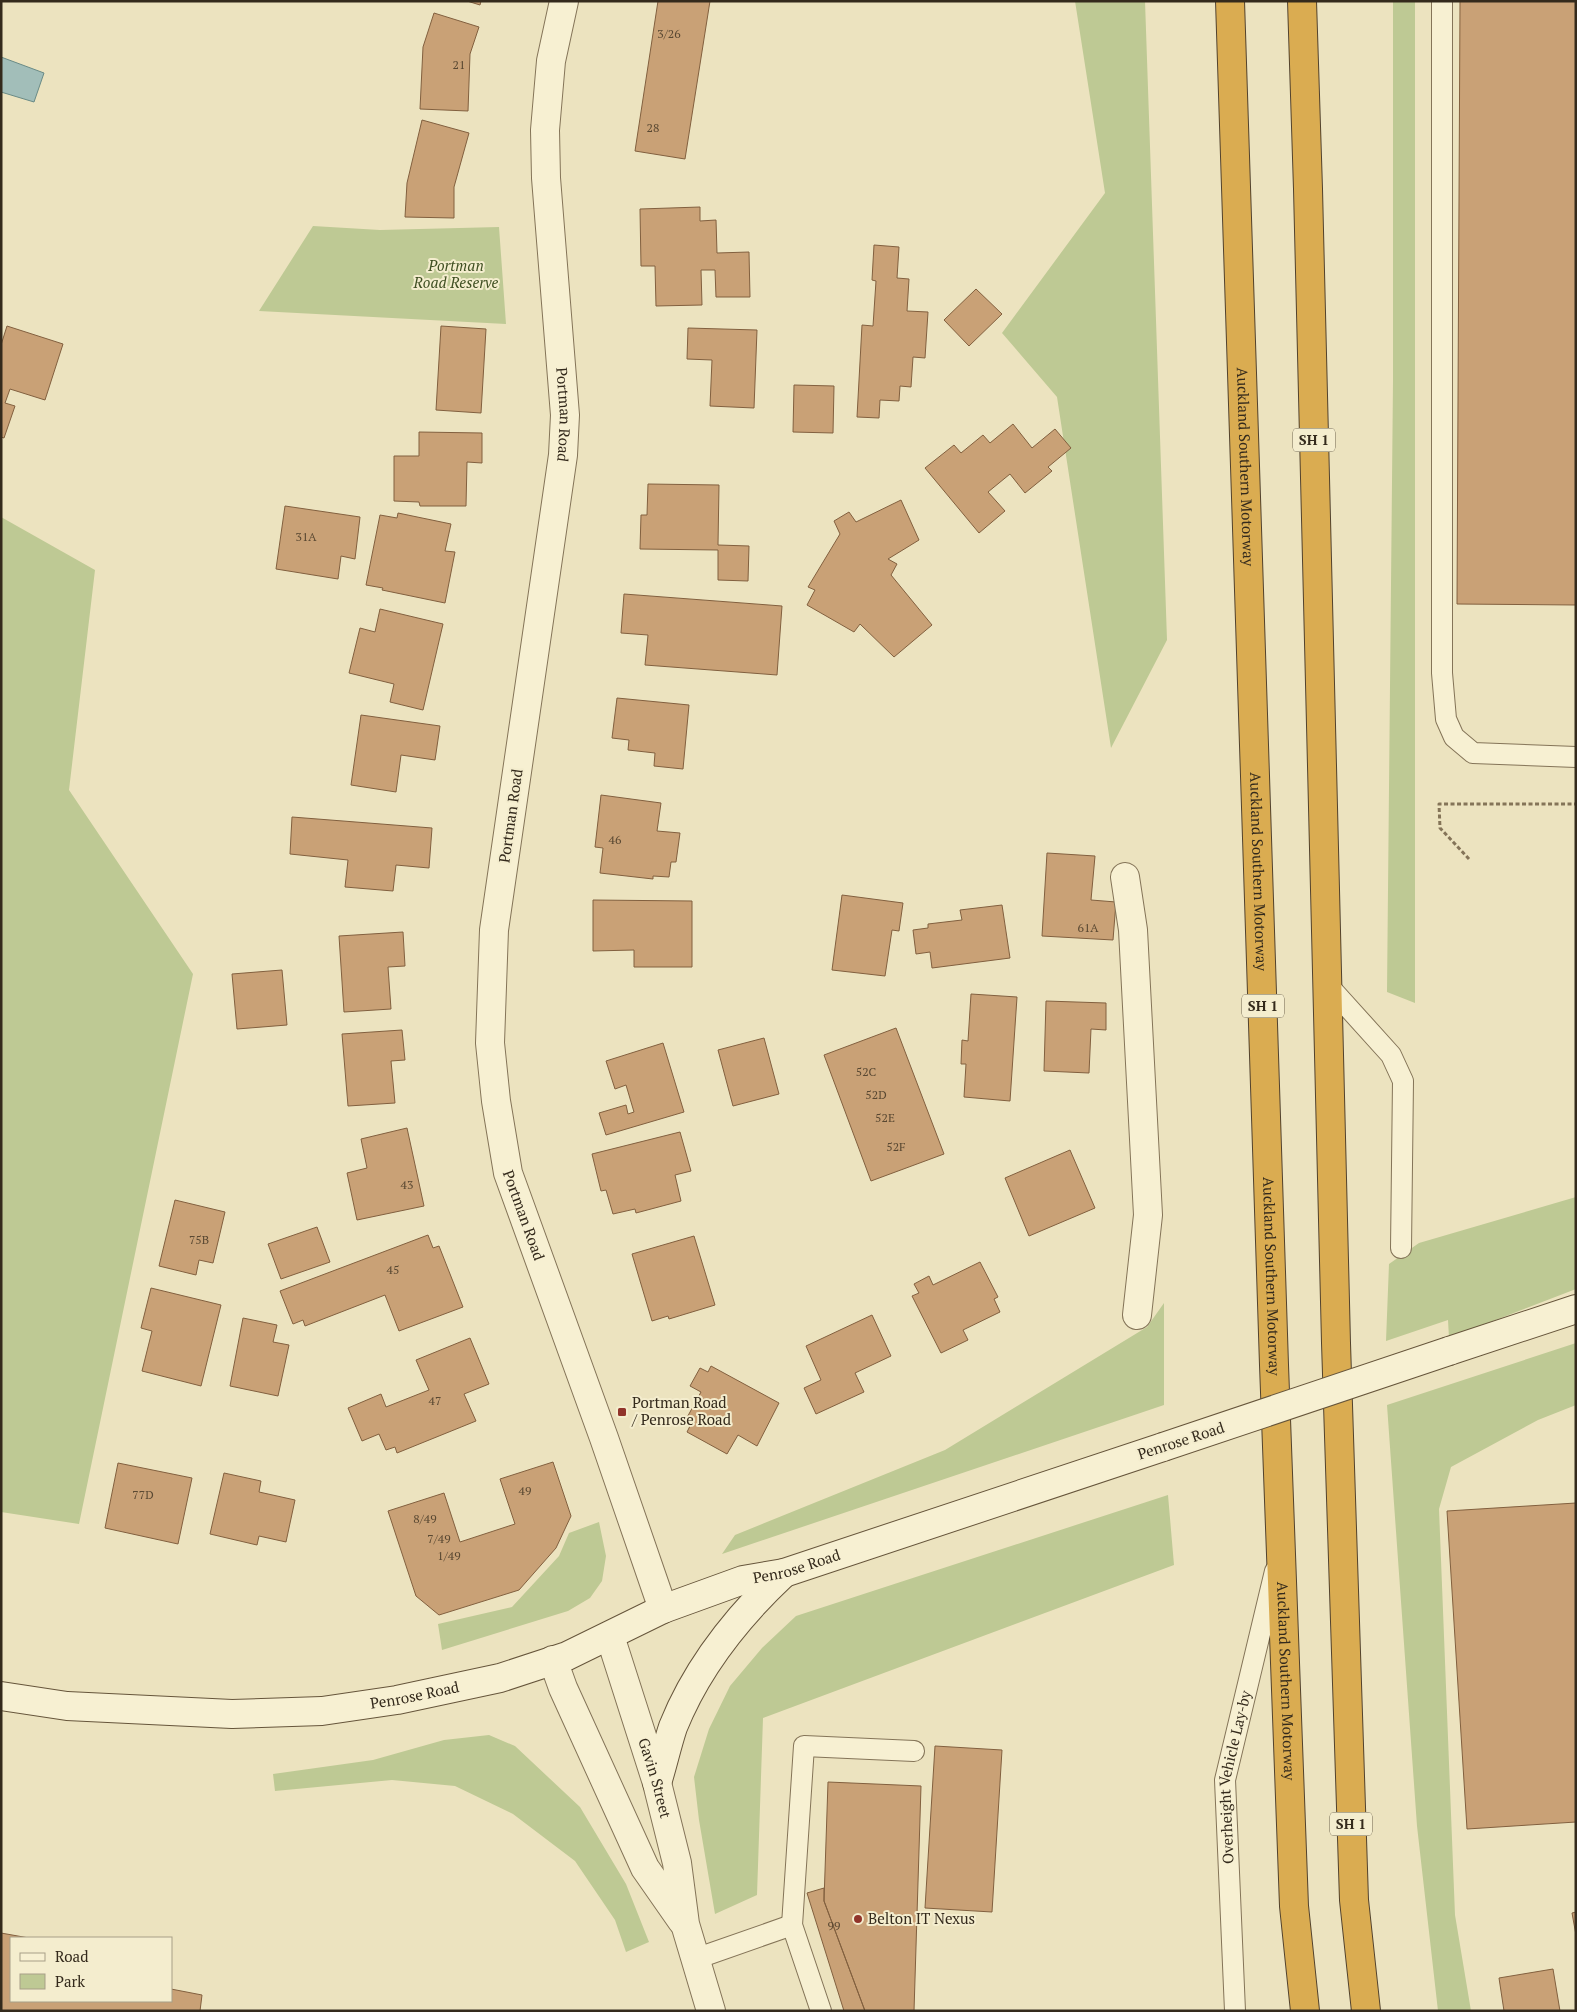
<svg xmlns="http://www.w3.org/2000/svg" width="1577" height="2012" viewBox="0 0 1577 2012" font-family="'PT Serif',serif">
<style>
.green{fill:#bec994}
.water{fill:#a2beb9;stroke:#6a8b86}
.building{fill:#c9a176;stroke:#82603f}
.lines{fill:none;stroke-linecap:round;stroke-linejoin:round}
.service-casing{stroke:#847458;stroke-width:22}
.minor-casing{stroke:#847458;stroke-width:30}
.tertiary-casing{stroke:#847458;stroke-width:30}
.secondary-casing{stroke:#66553b;stroke-width:30}
.motorway-casing{stroke:#52422d;stroke-width:30}
.path{stroke:#847458;stroke-width:3;stroke-dasharray:4 2.5;stroke-linecap:butt}
.service{stroke:#f7f0d2;stroke-width:20}
.minor{stroke:#f7f0d2;stroke-width:28}
.tertiary{stroke:#f7f0d2;stroke-width:28}
.secondary{stroke:#f7f0d2;stroke-width:28}
.motorway{stroke:#daac51;stroke-width:28}
.secondary-bridge-casing{stroke:#66553b;stroke-width:30;stroke-linecap:butt}
.secondary-bridge{stroke:#f7f0d2;stroke-width:28}
.poi-dot{fill:#91342a;stroke:#f4edce;stroke-width:2}
.labels{text-anchor:middle;stroke-width:4;stroke-linejoin:round;paint-order:stroke}
.number-label{font-size:12px;fill:#594832}
.shield{fill:#f4edce;stroke:#6e6451;stroke-width:1}
.shield-label{font-size:14px;font-weight:bold;fill:#342a1c}
.park-label{font-size:15px;font-style:italic;fill:#405023;stroke:#f4edce}
.street-label{font-size:15px;fill:#342a1c;stroke:#f4edce}
.poi-label{font-size:15px;fill:#342a1c;stroke:#f4edce;text-anchor:start}
</style>
<rect width="100%" height="100%" fill="#ece3bf"/>
<path class="green" d="M1075,1h70l22,639 -56,108 -54,-351 -55,-64 103,-140z
M1393,1h22v1002l-28,-11 6,-611z
M313,226l67,4 119,-3 7,97 -247,-13z
M1,517l94,53 -26,220 124,184 -114,550 -78,-12z
M1576,1197v92l-127,49 -1,-18 -62,21 3,-77 30,-21z
M1164,1303v102l-442,149 13,-19 210,-85 202,-123z
M1576,1343v62l-38,15 -87,47 -12,42 16,406 16,96h-33l-21,-185 -30,-421z
M1168,1495l6,70 -411,153 -6,177 -42,19 -16,-94 -5,-43 15,-48 21,-43 32,-38 34,-32z
M599,1522l7,34 -4,25 -12,17 -22,13 -126,39 -4,-26 74,-17 47,-51 10,-23z
M489,1735l26,11 65,61 46,77 23,58 -23,10 -11,-32 -40,-59 -62,-47 -58,-28 -63,-6 -117,11 -2,-17 100,-14 71,-20z"/>
<path class="water" d="M1,57l43,16 -10,29 -33,-10z"/>
<path class="building" d="M467,1h14l-1,4z
M658,1h52l-25,158 -50,-8z
M1460,1h116v604l-119,-1z
M434,13l45,14 -9,27 -2,57 -48,-2 3,-62z
M422,120l47,13 -15,54v31l-49,-1 2,-34z
M700,207v14l16,-1 1,33 32,-1 1,45h-34l-1,-27h-14l1,35 -46,1 -1,-40h-14l-1,-57z
M874,245l25,2 -2,31 12,1 -2,32 21,1 -3,46 -12,-1 -2,30 -11,-1 -1,15 -19,-1 -1,18 -22,-1 5,-92 11,1 3,-45 -4,-1z
M976,289l26,25 -33,32 -25,-26z
M7,326l56,18 -18,56 -35,-11 -5,14 10,3 -11,32 -3,-1v-92z
M441,326l45,3 -5,84 -45,-3z
M688,328l69,2 -3,78 -44,-2 2,-46 -25,-1z
M794,385l40,1 -1,47 -40,-1z
M1013,424l19,24 23,-19 16,19 -23,19 4,4 -27,22 -15,-19 -22,18 17,19 -26,22 -54,-65 29,-23 7,8 22,-18 7,8z
M419,432l63,1v30l-15,-1 -1,44h-46l-1,-4 -25,-1v-45h25z
M648,484l71,1 -1,60 31,1 -1,35 -30,-1v-30l-78,-1 1,-34h6z
M901,500l18,40 -31,19 9,5 -6,11 41,50 -38,32 -34,-33 -6,8 -47,-27 8,-15 -7,-3 32,-53 -6,-13 15,-9 7,10z
M285,506l75,11 -5,42 -14,-3 -3,23 -62,-10z
M398,513l53,11 -6,27 10,1 -10,51 -63,-13 1,-2 -17,-3 14,-70 17,3z
M624,594l158,12 -5,69 -132,-10 3,-30 -27,-2z
M380,609l63,15 -20,86 -33,-8 4,-18 -45,-11 11,-45 15,4z
M617,698l72,7 -6,64 -29,-3 1,-13 -27,-3 1,-10 -17,-2z
M361,715l79,11 -5,34 -34,-5 -5,37 -45,-7z
M601,795l60,8 -4,28 23,2 -4,29h-5l-2,15 -16,-1v3l-53,-6 3,-25 -8,-1z
M292,817l140,11 -3,40 -33,-3 -3,26 -48,-4 3,-27 -58,-6z
M1047,853l48,3 -4,44 25,2 -3,38 -71,-4z
M842,895l61,8 -4,28 -7,-1 -7,46 -53,-6z
M593,900l99,1v66h-58v-17l-41,1z
M1002,905l8,53 -78,10 -2,-16 -14,2 -3,-24 15,-2v-4l34,-4 -2,-10z
M403,932l2,34 -17,1 3,42 -47,3 -5,-76z
M282,970l5,55 -50,4 -5,-55z
M971,994l46,3 -7,104 -46,-4 2,-33h-5l1,-24 6,1z
M1046,1001l60,2v27l-15,-1 -2,44 -45,-2z
M896,1028l48,126 -73,27 -47,-126z
M402,1030l3,30 -14,1 4,42 -47,3 -6,-72z
M764,1038l15,56 -46,12 -15,-56z
M663,1043l21,69 -78,23 -7,-22 27,-8 2,9 6,-2 -8,-27 -11,4 -9,-28z
M407,1128l17,78 -67,14 -10,-47 20,-5 -6,-29z
M680,1132l11,39 -16,4 6,26 -45,12 -1,-4 -22,5 -7,-24 -5,1 -9,-37z
M1070,1150l25,58 -66,28 -24,-58z
M175,1200l50,12 -12,51 -14,-3 -3,15 -37,-9z
M317,1227l13,35 -49,17 -13,-35z
M428,1235l5,13 6,-2 24,61 -64,24 -14,-36 -80,31 -2,-6 -10,4 -13,-33z
M694,1236l21,69 -46,14 -1,-3 -16,5 -20,-67z
M980,1262l18,35 -4,2 6,13 -37,18 5,10 -27,13 -29,-57 7,-3 -5,-9 15,-8 4,9z
M151,1288l70,17 -20,81 -59,-15 10,-40 -11,-3z
M872,1315l19,41 -36,17 9,19 -48,22 -12,-26 17,-8 -15,-34z
M243,1318l34,7 -4,17 16,3 -11,51 -48,-10z
M470,1338l19,46 -25,10 12,27 -79,32 -2,-6 -9,3 -7,-16 -17,7 -14,-33 33,-14 5,13 43,-17 -13,-30z
M711,1366l68,37 -22,43 -19,-11 -11,19 -40,-22 3,-6 -6,-3 17,-31 -11,-6 10,-18 8,4z
M553,1462l18,54 -15,32 -37,42 -80,25 -23,-19 -28,-85 56,-18 16,49 55,-18 -15,-45z
M118,1463l74,15 -14,66 -73,-16z
M224,1473l37,8 -2,11 36,8 -9,42 -27,-6 -2,9 -47,-11z
M1576,1503v319l-109,7 -20,-318z
M935,1746l67,4 -10,162 -67,-4z
M828,1782l93,4 -7,225h-49l-41,-110z
M824,1888v13l41,110h-21l-37,-118z
M1576,1912v23l-4,-22z
M1,1933l28,5h-18v63h160v-12l31,6 -2,16h-199z
M1553,1969l7,42h-56l-5,-33z"/>
<g class="lines">
<g class="service-casing">
<g id="service">
<path d="M1442,1v672l4,46 8,18 19,16 103,4"/>
<path d="M1326,983l65,72 12,26 -2,167"/>
<path d="M695,1959l97,-34"/>
<path d="M821,2011l-29,-86 12,-179 110,5"/>
<path id="s1" d="M1235,2011l-10,-231 50,-209"/>
</g>
</g>
<g class="minor-casing">
<path id="minor" d="M1125,877l8,53 15,285 -11,100"/>
</g>
<g class="tertiary-casing">
<g id="tertiary">
<path id="s2" d="M564,1l-13,60 -6,69 1,48 19,237 -2,40 -69,475 -4,113 6,58 12,72 96,265 59,171"/>
<path id="s3" d="M610,1636l47,147 20,80 8,61 26,87"/>
<path d="M553,1660l10,28 82,180 37,53"/>
</g>
</g>
<g class="secondary-casing">
<g id="secondary">
<path d="M1449,1351l127,-42"/>
<path id="s4" d="M1,1696l66,10 165,8 90,-3 75,-11 103,-22 67,-22 96,-47 80,-29 41,-7 379,-126"/>
<path d="M657,1783c6,-19 10,-38 16,-56 24,-60 64,-110 111,-154"/>
</g>
</g>
<g class="motorway-casing">
<g id="motorway">
<path id="s5" d="M1230,1l44,1364 20,541 11,105"/>
<path d="M1302,1l6,188 28,1154 18,557 12,111"/>
</g>
</g>
<path class="path" d="M1469,859l-29,-31 -1,-24h137"/>
<use href="#service" class="service"/>
<use href="#minor" class="minor"/>
<use href="#tertiary" class="tertiary"/>
<use href="#secondary" class="secondary"/>
<use href="#motorway" class="motorway"/>
<g class="secondary-bridge-casing">
<path id="secondary-bridge" d="M1163,1447l286,-96"/>
</g>
<use href="#secondary-bridge" class="secondary-bridge"/>
</g>
<g class="poi-dot">
<rect x="617" y="1407" width="10" height="10" rx="2.5"/>
<circle cx="858" cy="1919" r="5"/>
</g>
<g class="labels">
<g class="number-label">
<text x="669" y="38">3/26</text>
<text x="459" y="69">21</text>
<text x="653" y="132">28</text>
<text x="306" y="541">31A</text>
<text x="615" y="844">46</text>
<text x="1088" y="932">61A</text>
<text x="866" y="1076">52C</text>
<text x="876" y="1099">52D</text>
<text x="885" y="1122">52E</text>
<text x="896" y="1151">52F</text>
<text x="407" y="1189">43</text>
<text x="199" y="1244">75B</text>
<text x="393" y="1274">45</text>
<text x="435" y="1405">47</text>
<text x="525" y="1495">49</text>
<text x="143" y="1499">77D</text>
<text x="425" y="1523">8/49</text>
<text x="439" y="1543">7/49</text>
<text x="449" y="1560">1/49</text>
<text x="834" y="1930">99</text>
</g>
<g class="shield">
<rect x="1293" y="428.5" width="42" height="23" rx="4"/>
<rect x="1242" y="994.5" width="42" height="23" rx="4"/>
<rect x="1330" y="1812.5" width="42" height="23" rx="4"/>
</g>
<g class="shield-label">
<text x="1314" y="445">SH 1</text>
<text x="1263" y="1011">SH 1</text>
<text x="1351" y="1829">SH 1</text>
</g>
<g class="park-label">
<text x="456" y="271">Portman<tspan x="456" dy="17">Road Reserve</tspan></text>
</g>
<g class="street-label">
<text dy="5" stroke="none"><textPath href="#s2" startOffset="416">Portman Road</textPath></text>
<text dy="5" stroke="none"><textPath href="#s5" startOffset="466">Auckland Southern Motorway</textPath></text>
<text transform="translate(511 816) rotate(-82)" y="5">Portman Road</text>
<text dy="5" stroke="none"><textPath href="#s5" startOffset="871">Auckland Southern Motorway</textPath></text>
<text dy="5" stroke="none"><textPath href="#s2" startOffset="1226">Portman Road</textPath></text>
<text dy="5" stroke="none"><textPath href="#s5" startOffset="1276">Auckland Southern Motorway</textPath></text>
<text transform="translate(1181 1441) rotate(-18)" y="5">Penrose Road</text>
<text dy="5" stroke="none"><textPath href="#s4" startOffset="821">Penrose Road</textPath></text>
<text dy="5" stroke="none"><textPath href="#s5" startOffset="1681">Auckland Southern Motorway</textPath></text>
<text dy="5" stroke="none"><textPath href="#s4" startOffset="416">Penrose Road</textPath></text>
<text dy="5" stroke="none"><textPath href="#s1" startOffset="235">Overheight Vehicle Lay-by</textPath></text>
<text dy="5" stroke="none"><textPath href="#s3" startOffset="149">Gavin Street</textPath></text>
</g>
<g class="poi-label">
<text x="632" y="1408">Portman Road<tspan x="632" dy="17">/ Penrose Road</tspan></text>
<text x="868" y="1924">Belton IT Nexus</text>
</g>
</g>
<rect width="1577" height="2012" fill="none" stroke="#342a1c" stroke-width="5"/>
<rect x="10" y="1937" width="162" height="65" fill="#f4edce" stroke="#a79f87"/>
<rect x="20" y="1953" width="25" height="8" fill="#f7f0d2" stroke="#a79f87"/>
<text x="55" y="1962" font-size="15" fill="#342a1c">Road</text>
<rect x="20" y="1974" width="25" height="15" fill="#bec994" stroke="#a79f87"/>
<text x="55" y="1987" font-size="15" fill="#342a1c">Park</text>
</svg>
